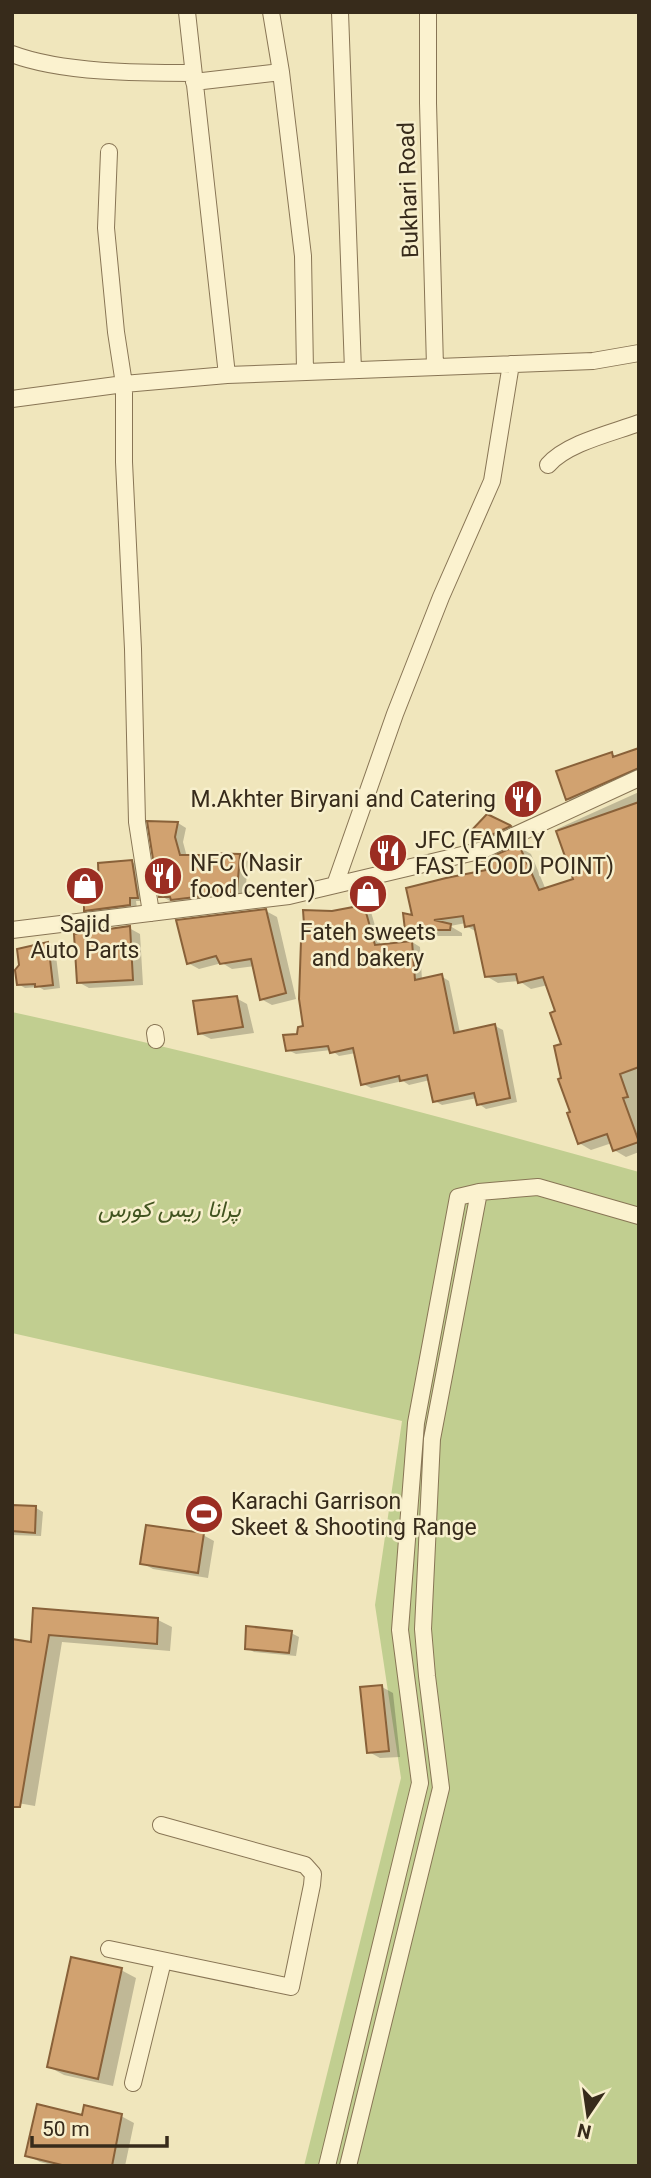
<svg xmlns="http://www.w3.org/2000/svg" width="651" height="2178" viewBox="0 0 651 2178" font-family="Georgia,Vazirmatn,serif">
<style>
.green{fill:#c1ce90}
.shadow{fill:#0003}
.building{fill:#d1a270;stroke:#896139;stroke-width:2}
.lines{fill:none;stroke-linecap:round;stroke-linejoin:round}
.minor-casing{stroke:#887555;stroke-width:18}
.minor{stroke:#fbf2cf;stroke-width:16}
.labels{text-anchor:middle;stroke-width:5;stroke-linejoin:round;paint-order:stroke}
.street-label{font-size:23px;fill:#372b1b;stroke:#f7efcc}
.poi-label{font-size:23px;fill:#372b1b;stroke:#f7efcc;text-anchor:start}
.park-label{font-size:23px;font-style:italic;fill:#425420;stroke:#f7efcc}
</style>
<rect width="100%" height="100%" fill="#f0e6bc"/>
<path class="green" d="M12,1012c211,46 419,102 627,160v994h-335l97,-388 -26,-173 27,-184 -390,-88z"/>
<path class="shadow" d="M639,750v28l-60,28 -12,-7 45,-45 5,3z
M639,792v360l-13,5 -12,-7 -2,-7 -21,7 -12,-7 -16,-64 1,-33 -7,-33 -9,-28 -17,4 -12,-8 -21,2 -12,-7 -9,-44 -11,-6v-3l-16,3 12,7v3h-43l-12,-7 7,-12 75,-45 30,-25 12,7 15,36 29,-10 -18,-51z
M178,823l8,5 -3,14 4,15 53,-1 8,5 -3,35 -64,8 -4,-3h-7l-9,-5z
M509,826l6,4 -24,12 -19,-11z
M132,862l7,4 5,35h-8l1,7 -44,6 -7,-4z
M364,907l7,5 10,34 31,-4 8,5 2,33 19,-4 8,5 11,52 35,-7 8,4 14,72 -31,7 -7,-5 -2,-6 -35,7 -7,-4 -5,-21 -21,5 -6,-4 -32,7 -8,-4 -7,-31 -17,3 -8,-6 -35,4 -8,-4 17,-22 27,-115z
M266,911l11,6 19,82 -24,6 -11,-6 -6,-33 -23,3 -10,-6 -23,6 -11,-6z
M129,928l11,6 3,51 -54,3 -11,-6z
M48,944l7,4 5,40 -16,2 -5,-3 -14,1 -7,-4z
M236,998l11,6 7,29 -43,6 -12,-6z
M12,1507l24,1 7,4 -2,24 -29,-1z
M203,1535l11,6 -6,37 -55,-9 -11,-6z
M34,1610l124,10 14,7 -2,24 -108,-9 -27,164 -23,-4 21,-158z
M291,1633l8,4 -3,19 -42,-4 -7,-4z
M382,1687l11,6 7,64 -20,1 -11,-6z
M121,1970l15,8 -23,108 -49,-11 -15,-8z
M121,2116l13,7 -9,43h-70l-15,-4 -13,-7 56,-38z"/>
<path class="building" d="M639,748v20l-73,32 -10,-29 56,-19 1,5z
M639,802v265l-19,7 8,23 -5,1 16,44 -26,9 -6,-17 -29,10 -11,-31 3,-1 -12,-33 3,-1 -7,-32 7,-2 -11,-31 5,-2 -12,-34 -25,6 -2,-9 -31,3 -11,-52 -9,2 -2,-11 -29,4 17,4 -1,6h-45l-2,-17 9,2 -6,-27 40,-10 40,-8 -5,-9 38,-16 20,45 34,-11 -17,-48z
M487,814l23,11 1,1 -28,13 -13,-7z
M147,821l31,1 -3,15 5,18h24v-2l36,1 -3,38 -66,8 -1,-3h-11z
M132,860l6,38h-8v7l-46,6v-21h15l-1,-27z
M364,905l11,40 37,-4 3,39 27,-6 12,59 41,-9 15,74 -33,7 -3,-12 -41,9 -6,-27 -27,6 -1,-5 -38,9 -8,-37 -23,5 -2,-7 -42,5 -3,-16 14,-1 1,-7 5,-1 -4,-27 2,-58 4,-2 -2,-29 29,1z
M266,909l20,84 -26,7 -9,-41 -31,5 -4,-8 -29,8 -11,-44z
M130,926l3,54 -56,3 -3,-49z
M48,942l5,43 -18,2v-3l-18,1 -2,-15 4,-5 -2,-16z
M237,996l6,31 -45,7 -5,-33z
M12,1505l24,1 -1,27 -23,-2z
M146,1525l58,8 -6,40 -58,-9z
M33,1608l125,10 -1,26 -108,-9 -29,172h-8v-168l19,3z
M246,1626l46,5 -3,22 -44,-4z
M382,1685l7,66 -22,2 -7,-66z
M71,1957l51,11 -24,111 -51,-12z
M37,2104l45,11 2,-10 38,9 -10,52h-46l-41,-10z"/>
<g class="lines">
<g class="minor-casing">
<path id="minor" d="M187,12l40,363
M271,12l10,60 22,184 2,115
M340,12l13,358
M428,12v91l7,264
M12,54c50,19 128,19 181,19
M194,82l87,-10
M109,152l-3,76 10,104 8,52v78l9,187 4,173 14,91
M12,399l112,-15 103,-9 366,-14 46,-8
M548,465c19,-22 64,-32 91,-42
M335,885l60,-171 46,-117 51,-116 19,-117
M12,930l277,-34 194,-46 156,-72
M155,1033l1,7
M109,1949l182,38 21,-102 1,-11 -8,-9 -144,-40
M133,2083l30,-122
M327,2166l93,-383 -20,-153 16,-207 42,-226 21,-5 59,-5 101,29
M348,2166l93,-378 -14,-112 -4,-47 9,-190 47,-247"/>
</g>
<use href="#minor" class="minor"/>
</g>
<defs>
<g id="restaurant-disc" transform="scale(2.0125)"><circle r="9.5" fill="#9b2d22" stroke="#f7efcc"/><path d="M-5-6h1v4h1v-4h1v4h1v-4h1v5L-1.5 .5V6h-2V.5L-5-1ZM5-6V6H3V1.5H1.5Q1.5-4 5-6Z" fill="#fff"/></g>
<g id="shop-disc" transform="scale(2.0125)"><circle r="9.5" fill="#9b2d22" stroke="#f7efcc"/><path d="M-5-2.5h2.3a2.7 3.5 0 0 1 5.4 0H5L5.5 6h-11ZM-1.5-2.5h3a1.5 2.3 0 0 0-3 0Z" fill="#fff"/></g>
<g id="stadium-disc" transform="scale(2.0125)"><circle r="9.5" fill="#9b2d22" stroke="#f7efcc"/><path d="M0-5a6.5 5 0 1 0 0 10a6.5 5 0 1 0 0-10ZM-3.5-1.8h7v3.6h-7Z" fill="#fff"/></g>
</defs>
<g fill-rule="evenodd">
<use href="#restaurant-disc" x="523" y="799"/>
<use href="#restaurant-disc" x="388" y="853"/>
<use href="#restaurant-disc" x="163" y="876"/>
<use href="#shop-disc" x="85" y="886"/>
<use href="#shop-disc" x="368" y="894"/>
<use href="#stadium-disc" x="204" y="1514"/>
</g>
<g class="labels">
<g class="street-label">
<text transform="translate(408 190) rotate(-92)" y="8">Bukhari Road</text>
</g>
<g class="poi-label">
<text x="496" y="807" text-anchor="end">M.Akhter Biryani and Catering</text>
<text x="415" y="848">JFC (FAMILY<tspan x="415" dy="26">FAST FOOD POINT)</tspan></text>
<text x="190" y="871">NFC (Nasir<tspan x="190" dy="26">food center)</tspan></text>
<text x="85" y="932" text-anchor="middle">Sajid<tspan x="85" dy="26">Auto Parts</tspan></text>
<text x="368" y="940" text-anchor="middle">Fateh sweets<tspan x="368" dy="26">and bakery</tspan></text>
<text x="231" y="1509">Karachi Garrison<tspan x="231" dy="26">Skeet &amp; Shooting Range</tspan></text>
</g>
<g class="park-label">
<text x="169" y="1217">پرانا ریس کورس</text>
</g>
</g>
<rect width="651" height="2178" fill="none" stroke="#372b1b" stroke-width="28"/>
<g transform="translate(588 2115) rotate(193)" stroke="#f7efcc" stroke-width="5" paint-order="stroke">
<path d="M0-5L12 26L0 18L-12 26Z" fill="#372b1b"/>
<text y="-10" font-size="19" font-weight="bold" text-anchor="middle" fill="#372b1b">N</text>
</g>
<path d="M32 2136v10h135v-10" fill="none" stroke="#372b1b" stroke-width="3.5"/>
<text x="42" y="2136" font-size="21" fill="#372b1b" stroke="#f7efcc" stroke-width="5" paint-order="stroke">50 m</text>
</svg>
